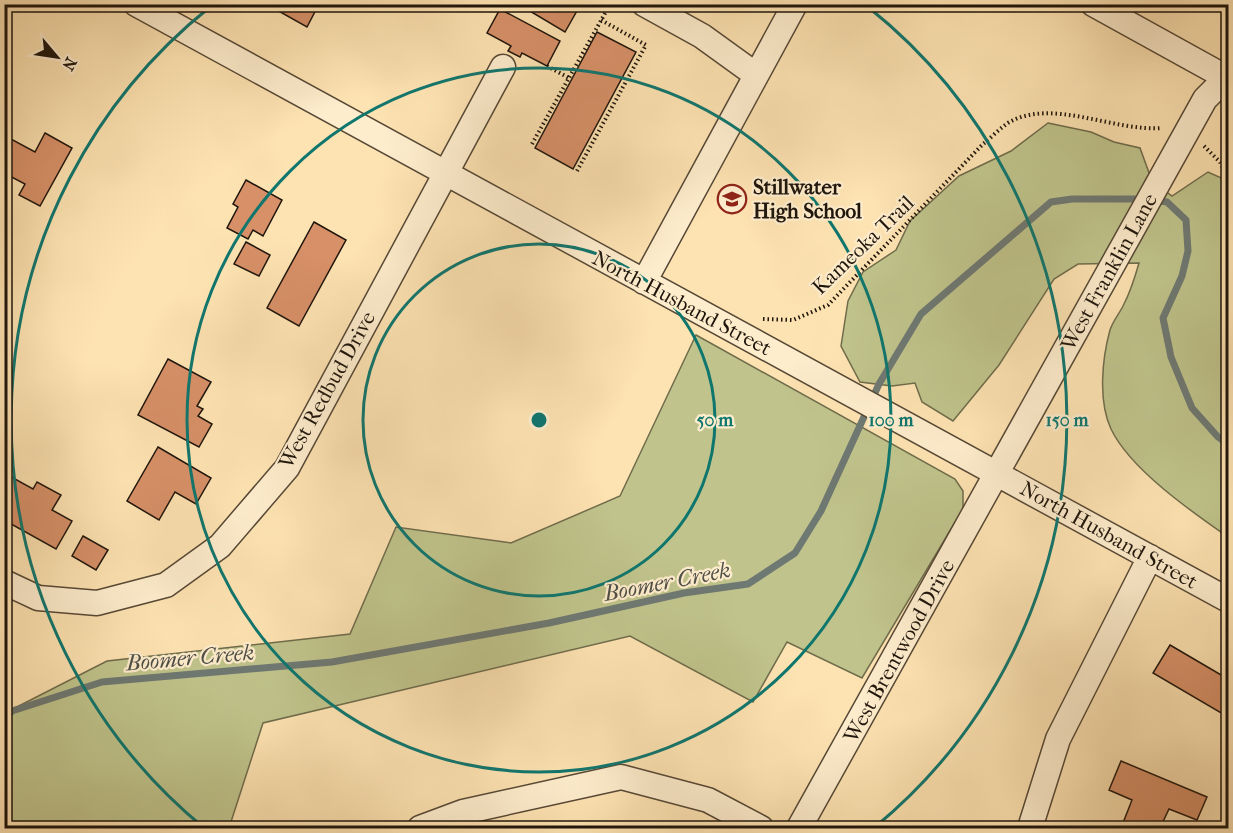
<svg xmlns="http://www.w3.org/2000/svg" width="1233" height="833" viewBox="0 0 1233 833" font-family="'IM FELL French Canon',serif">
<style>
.green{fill:#c0c48c;stroke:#6f6c4c;stroke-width:1.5}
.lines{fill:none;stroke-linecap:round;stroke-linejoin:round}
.stream{stroke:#6e7973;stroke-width:7}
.building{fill:#d79068;stroke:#1e150c;stroke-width:1.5}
.minor-casing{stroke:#564836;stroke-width:27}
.path{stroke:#1e150c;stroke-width:4;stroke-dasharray:1.5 3;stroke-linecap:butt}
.minor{stroke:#feedcd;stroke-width:24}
.ring{fill:none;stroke:#0f766e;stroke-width:3}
.labels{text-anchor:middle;stroke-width:4.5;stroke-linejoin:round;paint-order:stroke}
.poi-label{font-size:21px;font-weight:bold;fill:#1e150c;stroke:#feedcd;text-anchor:start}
.street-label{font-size:21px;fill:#1e150c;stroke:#feedcd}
.water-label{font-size:22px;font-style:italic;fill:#4d4f48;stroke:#feedcd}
.centre{fill:#0f766e;stroke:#feedcd;stroke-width:3}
.ring-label{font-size:18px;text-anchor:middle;font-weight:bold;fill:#0f766e;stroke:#feedcd;stroke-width:4.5;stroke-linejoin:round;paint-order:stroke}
</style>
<rect width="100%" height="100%" fill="#fee3b2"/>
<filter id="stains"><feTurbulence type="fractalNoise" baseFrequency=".00333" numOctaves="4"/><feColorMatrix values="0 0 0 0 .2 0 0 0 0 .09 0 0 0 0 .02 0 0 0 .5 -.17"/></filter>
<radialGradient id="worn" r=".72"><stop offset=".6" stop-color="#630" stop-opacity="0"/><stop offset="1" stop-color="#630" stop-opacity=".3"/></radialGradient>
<path class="green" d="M1048,123l43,9 23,10 26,6 12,33 20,15 36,-24 20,9v356c-36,-25 -98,-68 -117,-108 -13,-28 -9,-70 -1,-99 3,-9 9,-16 13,-24 7,-13 12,-29 16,-43l-61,1 -24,15 -55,86 -46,56 -31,-19 -7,-19 -23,3 -32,-4 -19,-36 7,-45 15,-29 33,-22 14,-29 49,-45 52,-25z
M696,335l259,144 8,12v18l-101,169 -75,-36 -34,60 -123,-66 -367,87 -34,105h-224v-115l102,-52 243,-27 46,-107 115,16 109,-47z"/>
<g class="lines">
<path class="stream" d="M1154,200l13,2 19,18 2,31 -6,25 -19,42 8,39 21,51 26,29 10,7
M4,719l8,-8 90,-29 230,-20 217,-39 135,-30 64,-9 47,-31 26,-42 58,-127 42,-70 130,-112 21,-3h71"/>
</g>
<path class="building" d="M266,4h53l-12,23z
M518,4h53l7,5 -13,23z
M500,9l60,32 -13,25 -25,-13 -2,4 -12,-6 3,-5 -24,-13z
M597,32l39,20 -63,117 -38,-21z
M45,133l27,15 -32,58 -21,-11 6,-11 -21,-11v-21l7,-13 24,13z
M246,180l36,20 -19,36 -10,-6 -5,9 -21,-11 11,-21 -5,-3z
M314,222l32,18 -47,86 -32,-18z
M246,242l24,13 -11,21 -25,-12z
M168,359l43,23 -14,24 6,3 -5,7 14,8 -13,23 -61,-32z
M158,447l53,31 -15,26 -21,-12 -16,28 -32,-19z
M4,473l29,16 4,-7 24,13 -9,15 20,11 -16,28 -52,-29z
M83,536l25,14 -12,20 -24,-14z
M1170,645l58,34v38l-75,-44z
M1121,761l86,36 -10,23 -28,-11 -9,19h-39l11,-28 -23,-10z"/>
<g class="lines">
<g class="minor-casing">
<path id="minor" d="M136,4l1092,596
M644,4l58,32 54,39
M1093,4l134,74
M644,282l151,-278
M4,582l34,16 59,5 69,-18 54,-39 67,-78 216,-401
M420,828l43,-16 158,-35 87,23 53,28
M799,828l386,-693 20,-36 23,-23
M1030,828l28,-89 92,-182"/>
</g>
<path class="path" d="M547,66l22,12
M532,144l76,-136
M1204,146l16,16 8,16
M577,171l69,-126 -45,-25
M763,319l30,1 35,-15 155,-161c8,-6 16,-15 25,-21 43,-26 106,9 154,5"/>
<use href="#minor" class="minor"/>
</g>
<g class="ring">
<circle cx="539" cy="420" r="176"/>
<circle cx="539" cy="420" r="352"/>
<path d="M203 827A528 528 0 0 1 210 7M868 7A528 528 0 0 1 875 827"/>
</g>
<defs>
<g id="school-ring" transform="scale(1.5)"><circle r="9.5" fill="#feedcd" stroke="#8f2418" stroke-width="1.5"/><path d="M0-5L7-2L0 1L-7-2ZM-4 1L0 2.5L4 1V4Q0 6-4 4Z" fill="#8f2418"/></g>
</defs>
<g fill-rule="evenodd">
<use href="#school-ring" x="732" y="199"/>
</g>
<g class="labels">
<g class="poi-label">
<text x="753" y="194">Stillwater<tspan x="753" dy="24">High School</tspan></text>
</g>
<g class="street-label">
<text transform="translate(863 245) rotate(-44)" y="7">Kameoka Trail</text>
<text transform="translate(1109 272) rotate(-61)" y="7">West Franklin Lane</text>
<text transform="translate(682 303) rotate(28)" y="7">North Husband Street</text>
<text transform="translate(327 390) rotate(-61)" y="7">West Redbud Drive</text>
<text transform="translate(1109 535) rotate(29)" y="7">North Husband Street</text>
<text transform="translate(899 651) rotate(-61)" y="7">West Brentwood Drive</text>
</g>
<g class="water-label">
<text transform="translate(667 581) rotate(-11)" y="8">Boomer Creek</text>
<text transform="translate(190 657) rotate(-5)" y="8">Boomer Creek</text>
</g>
</g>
<circle cx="539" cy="420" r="9" class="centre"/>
<g class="ring-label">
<text x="715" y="426">50 m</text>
<text x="891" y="426">100 m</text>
<text x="1067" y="426">150 m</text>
</g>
<rect width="1233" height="833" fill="none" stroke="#fee3b2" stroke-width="24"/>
<rect x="6" y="6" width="1221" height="821" fill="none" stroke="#1e150c" stroke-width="3"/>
<rect x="12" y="12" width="1209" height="809" fill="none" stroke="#1e150c" stroke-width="1.5"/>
<g transform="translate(57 57) rotate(119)" stroke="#feedcd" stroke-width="4.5" paint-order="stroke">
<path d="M0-4.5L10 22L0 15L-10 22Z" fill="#1e150c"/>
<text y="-9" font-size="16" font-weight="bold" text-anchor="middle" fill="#1e150c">N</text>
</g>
<rect width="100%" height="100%" filter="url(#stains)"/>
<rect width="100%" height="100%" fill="url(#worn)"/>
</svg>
